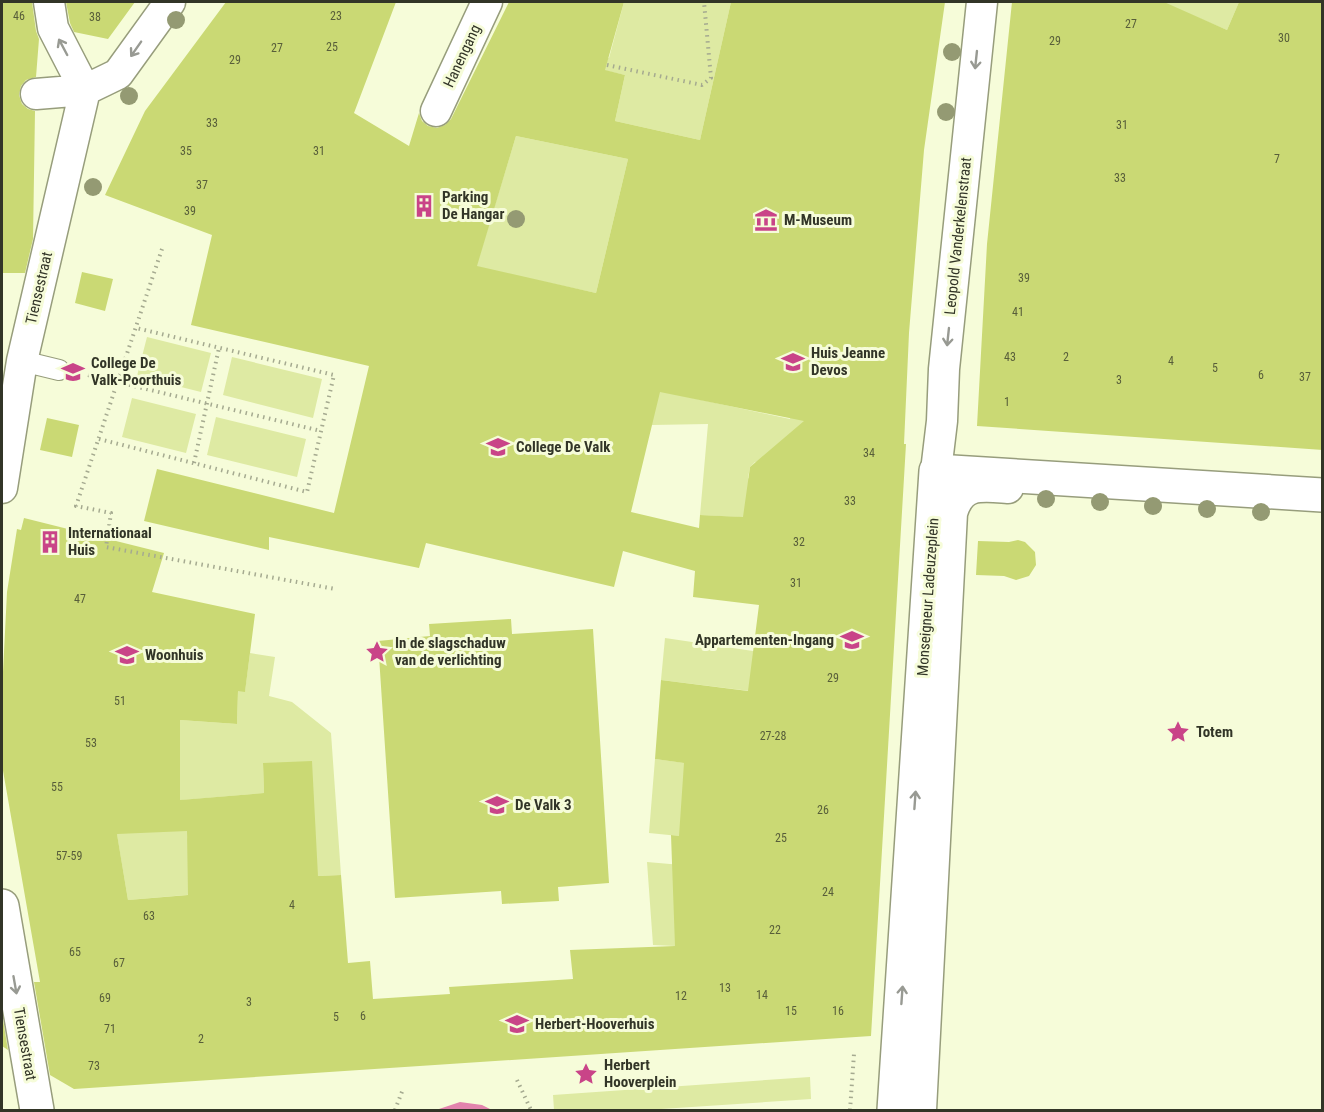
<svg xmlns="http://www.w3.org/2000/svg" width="1324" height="1112" viewBox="0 0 1324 1112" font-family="'Roboto Condensed',sans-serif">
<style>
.green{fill:#deeaa3}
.water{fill:#e283ad}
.building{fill:#cad974;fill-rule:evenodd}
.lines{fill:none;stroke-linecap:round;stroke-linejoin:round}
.service-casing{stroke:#979d7c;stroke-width:22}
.pedestrian-casing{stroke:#979d7c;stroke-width:33}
.minor-casing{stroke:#979d7c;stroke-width:36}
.path{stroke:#a5aa90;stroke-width:4;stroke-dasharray:1.5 4.5;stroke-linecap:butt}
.service{stroke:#fff;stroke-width:20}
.pedestrian{stroke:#fff;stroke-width:30}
.minor{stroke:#fff;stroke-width:33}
.tree{fill:#949a73}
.oneway{stroke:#989a93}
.labels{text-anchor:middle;stroke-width:6;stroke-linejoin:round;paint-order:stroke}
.number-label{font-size:12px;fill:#585e3a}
.street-label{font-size:15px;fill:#323527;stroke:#f6fcd9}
.poi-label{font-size:15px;font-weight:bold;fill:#323527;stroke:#f6fcd9;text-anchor:start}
</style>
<rect width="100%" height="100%" fill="#f6fcd9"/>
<path class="green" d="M624,2h107l-31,138 -85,-19 10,-46 -72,-16 4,-14 52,13z
M1161,2h78l-12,28z
M516,136l112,23 -32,134 -120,-26z
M147,337l64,16 -10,39 -64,-16z
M471,350l319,69 2,-13 20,17 -49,38 -8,1 -5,5 -2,11 49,42 -97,-5 8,-91 -56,1 -188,-45z
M232,357l90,22 -9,39 -90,-23z
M132,398l64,16 -10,39 -64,-16z
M216,417l90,22 -9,38 -90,-22z
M665,638l88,13 45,46 -137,-17z
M250,653l25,4 -6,39 23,6 39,31 10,142 -23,1 -55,-113 1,30 -94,8 17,30v7l82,50 -141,12 -16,-95 68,-33v-52l57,4 1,-33h7z
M655,759l136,18 -112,59 -30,-3z
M647,862l46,4 -18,80 -22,-1z
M810,1077l1,22 -165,11h-92l-1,-15z"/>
<path class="water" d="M460,1102l22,3 10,5h-56z"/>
<path class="building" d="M2,2h30l4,29 3,8 -3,38 -10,3 -5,6 -2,9 3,9 6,5 7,2 -2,128 -8,34h-23z
M66,2h69l-27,37 -34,-7 -4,-9z
M226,2h170l-42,111 55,33 10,-33 3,8 6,5 9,2 8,-3 6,-6 58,-117h115l-19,68 20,5 -10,46 85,19 31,-138h214l-21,148 -15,183 -5,111h2l-35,592 -797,53 -24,-14 -16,-93h6l-38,-217v-73l5,-100 10,-63 4,1 3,-12 140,35 -12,39 103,22 -10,78 -7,-1 -1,33 -57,-4v80l84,-7 -1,-30 49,-2 6,115 23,-1 7,88 22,-2 3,38 77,-5 -1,-7 124,-8 -3,-29 105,-4 -4,-111 8,1 5,-73 -29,-4 6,-79 87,11 11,-86 -66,-8 2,-26 -72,-20 -9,36 -188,-44 -7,25 -150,-31v13l-125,-29 13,-52 177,44 35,-147 -178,-41 21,-90 -107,-40 40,-84zM516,136l112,23 -32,134 -119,-27zM660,392l144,29 -54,46 -7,50 -43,-2 -1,13 -68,-16zM187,831l1,64 -60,5 -11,-66z
M1012,2h152l63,28 12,-28h84v448l-346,-24 10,-182z
M82,272l31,7 -8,32 -30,-8z
M47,418l32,7 -7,32 -32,-7z
M1018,540l7,2 10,10 1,13 -7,11 -13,4 -12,-4 -28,-1 2,-34 31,1z
M511,619l1,15 81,-5 16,254 -51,4 1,14 -57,3 -1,-13 -106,7 -17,-257 52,-5 -1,-12z
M2,1014l6,36 -6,-4z"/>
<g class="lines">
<g class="service-casing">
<path id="service" d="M22,361l37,9"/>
</g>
<g class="pedestrian-casing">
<path id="pedestrian" d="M49,2l4,26 32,62
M36,94l49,-4 33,-16 52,-72
M436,111l51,-109
M936,471l6,-50 2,-52 38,-367
M2,488l20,-127 63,-271
M921,1110l31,-597c9,-31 29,-27 56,-25"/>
</g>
<g class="minor-casing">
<path id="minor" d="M2,906l35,204
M894,1110l42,-639 386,24"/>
</g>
<path class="path" d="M607,65l95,20 9,-7 -7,-76
M162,249l-86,257 35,7 -5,34 229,42
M88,375l233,56
M99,439l208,53 27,-117 -198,-47
M194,463l25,-115
M517,1080l14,30
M395,1110l8,-21
M850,1110l4,-56"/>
<use href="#service" class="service"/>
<use href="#pedestrian" class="pedestrian"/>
<use href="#minor" class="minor"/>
</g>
<g class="tree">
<circle cx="176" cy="20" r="9"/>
<circle cx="952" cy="52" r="9"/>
<circle cx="129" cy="96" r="9"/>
<circle cx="946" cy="112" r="9"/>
<circle cx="93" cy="187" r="9"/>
<circle cx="516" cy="219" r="9"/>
<circle cx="1046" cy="499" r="9"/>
<circle cx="1100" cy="502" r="9"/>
<circle cx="1153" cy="506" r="9"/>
<circle cx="1207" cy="509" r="9"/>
<circle cx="1261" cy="512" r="9"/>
</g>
<defs><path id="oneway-shaft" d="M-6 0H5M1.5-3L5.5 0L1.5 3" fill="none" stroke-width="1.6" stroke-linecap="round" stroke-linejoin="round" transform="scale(1.5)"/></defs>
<g class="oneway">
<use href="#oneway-shaft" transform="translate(63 47) rotate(-118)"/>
<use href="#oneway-shaft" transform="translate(136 49) rotate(125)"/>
<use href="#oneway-shaft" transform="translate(976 60) rotate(96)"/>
<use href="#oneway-shaft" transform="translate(948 337) rotate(96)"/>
<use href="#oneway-shaft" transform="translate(915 800) rotate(-86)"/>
<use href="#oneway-shaft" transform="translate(15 985) rotate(80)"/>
<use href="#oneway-shaft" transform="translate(902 995) rotate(-86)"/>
</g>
<defs>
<g id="building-bare" transform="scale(1.8)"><path d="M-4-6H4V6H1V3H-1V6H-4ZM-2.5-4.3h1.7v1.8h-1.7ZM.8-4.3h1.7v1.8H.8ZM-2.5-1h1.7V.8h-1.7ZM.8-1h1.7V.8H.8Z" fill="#c94488" stroke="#f6fcd9" stroke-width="2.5" paint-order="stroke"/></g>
<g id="museum-bare" transform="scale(1.8)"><path d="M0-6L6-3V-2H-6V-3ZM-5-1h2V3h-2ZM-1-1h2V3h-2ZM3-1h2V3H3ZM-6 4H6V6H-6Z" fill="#c94488" stroke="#f6fcd9" stroke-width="2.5" paint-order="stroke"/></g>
<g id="university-bare" transform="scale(1.8)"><path d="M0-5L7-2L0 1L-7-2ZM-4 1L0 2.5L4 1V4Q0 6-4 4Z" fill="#c94488" stroke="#f6fcd9" stroke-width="2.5" paint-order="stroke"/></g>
<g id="sight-bare" transform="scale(1.8)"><path d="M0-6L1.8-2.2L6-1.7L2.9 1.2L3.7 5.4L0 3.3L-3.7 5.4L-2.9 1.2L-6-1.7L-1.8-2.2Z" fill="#c94488" stroke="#f6fcd9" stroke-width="2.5" paint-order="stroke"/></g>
</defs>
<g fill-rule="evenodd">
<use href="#building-bare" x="424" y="206"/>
<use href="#museum-bare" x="766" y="220"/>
<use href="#university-bare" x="793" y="362"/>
<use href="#university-bare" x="73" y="372"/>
<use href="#university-bare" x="498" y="447"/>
<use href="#building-bare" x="50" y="542"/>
<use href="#university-bare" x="852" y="640"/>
<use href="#sight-bare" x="377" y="652"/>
<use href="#university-bare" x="127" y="655"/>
<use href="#sight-bare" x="1178" y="732"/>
<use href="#university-bare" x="497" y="805"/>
<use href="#university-bare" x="517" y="1024"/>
<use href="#sight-bare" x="586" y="1074"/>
</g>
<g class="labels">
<g class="number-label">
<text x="19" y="20">46</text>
<text x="336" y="20">23</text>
<text x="95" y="21">38</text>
<text x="1131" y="28">27</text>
<text x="1284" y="42">30</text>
<text x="1055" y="45">29</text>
<text x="332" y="51">25</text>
<text x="277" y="52">27</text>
<text x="235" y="64">29</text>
<text x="212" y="127">33</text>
<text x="1122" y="129">31</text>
<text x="186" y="155">35</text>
<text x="319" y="155">31</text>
<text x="1277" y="163">7</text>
<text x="1120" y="182">33</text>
<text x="202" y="189">37</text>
<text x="190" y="215">39</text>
<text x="1024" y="282">39</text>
<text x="1018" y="316">41</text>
<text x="1010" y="361">43</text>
<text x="1066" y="361">2</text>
<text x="1171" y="365">4</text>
<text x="1215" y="372">5</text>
<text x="1261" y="379">6</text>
<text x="1305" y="381">37</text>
<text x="1119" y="384">3</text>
<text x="1007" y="406">1</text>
<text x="869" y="457">34</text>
<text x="850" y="505">33</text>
<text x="799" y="546">32</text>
<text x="796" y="587">31</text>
<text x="80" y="603">47</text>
<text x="833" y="682">29</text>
<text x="120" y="705">51</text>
<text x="773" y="740">27-28</text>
<text x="91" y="747">53</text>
<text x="57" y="791">55</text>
<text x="823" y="814">26</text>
<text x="781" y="842">25</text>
<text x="69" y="860">57-59</text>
<text x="828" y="896">24</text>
<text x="292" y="909">4</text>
<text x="149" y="920">63</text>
<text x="775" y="934">22</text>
<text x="75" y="956">65</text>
<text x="119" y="967">67</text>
<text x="725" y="992">13</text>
<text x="762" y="999">14</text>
<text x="681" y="1000">12</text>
<text x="105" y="1002">69</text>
<text x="249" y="1006">3</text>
<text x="791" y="1015">15</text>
<text x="838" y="1015">16</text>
<text x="363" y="1020">6</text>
<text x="336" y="1021">5</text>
<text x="110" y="1033">71</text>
<text x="201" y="1043">2</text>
<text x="94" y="1070">73</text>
</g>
<g class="street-label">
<text transform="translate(462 56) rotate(-65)" y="5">Hanengang</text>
<text transform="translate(958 236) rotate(-84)" y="5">Leopold Vanderkelenstraat</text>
<text transform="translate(39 288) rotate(-77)" y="5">Tiensestraat</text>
<text transform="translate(928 597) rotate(-86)" y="5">Monseigneur Ladeuzeplein</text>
<text transform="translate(25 1044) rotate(80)" y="5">Tiensestraat</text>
</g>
<g class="poi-label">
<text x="442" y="202">Parking<tspan x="442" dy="17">De Hangar</tspan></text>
<text x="784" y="225">M-Museum</text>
<text x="811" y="358">Huis Jeanne<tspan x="811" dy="17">Devos</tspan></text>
<text x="91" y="368">College De<tspan x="91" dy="17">Valk-Poorthuis</tspan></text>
<text x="516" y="452">College De Valk</text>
<text x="68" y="538">Internationaal<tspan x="68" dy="17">Huis</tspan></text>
<text x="834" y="645" text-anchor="end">Appartementen-Ingang</text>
<text x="395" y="648">In de slagschaduw<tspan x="395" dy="17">van de verlichting</tspan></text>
<text x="145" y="660">Woonhuis</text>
<text x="1196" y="737">Totem</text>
<text x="515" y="810">De Valk 3</text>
<text x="535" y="1029">Herbert-Hooverhuis</text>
<text x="604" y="1070">Herbert<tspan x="604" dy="17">Hooverplein</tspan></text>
</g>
</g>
<rect width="1324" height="1112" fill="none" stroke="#323527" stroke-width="6"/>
</svg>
